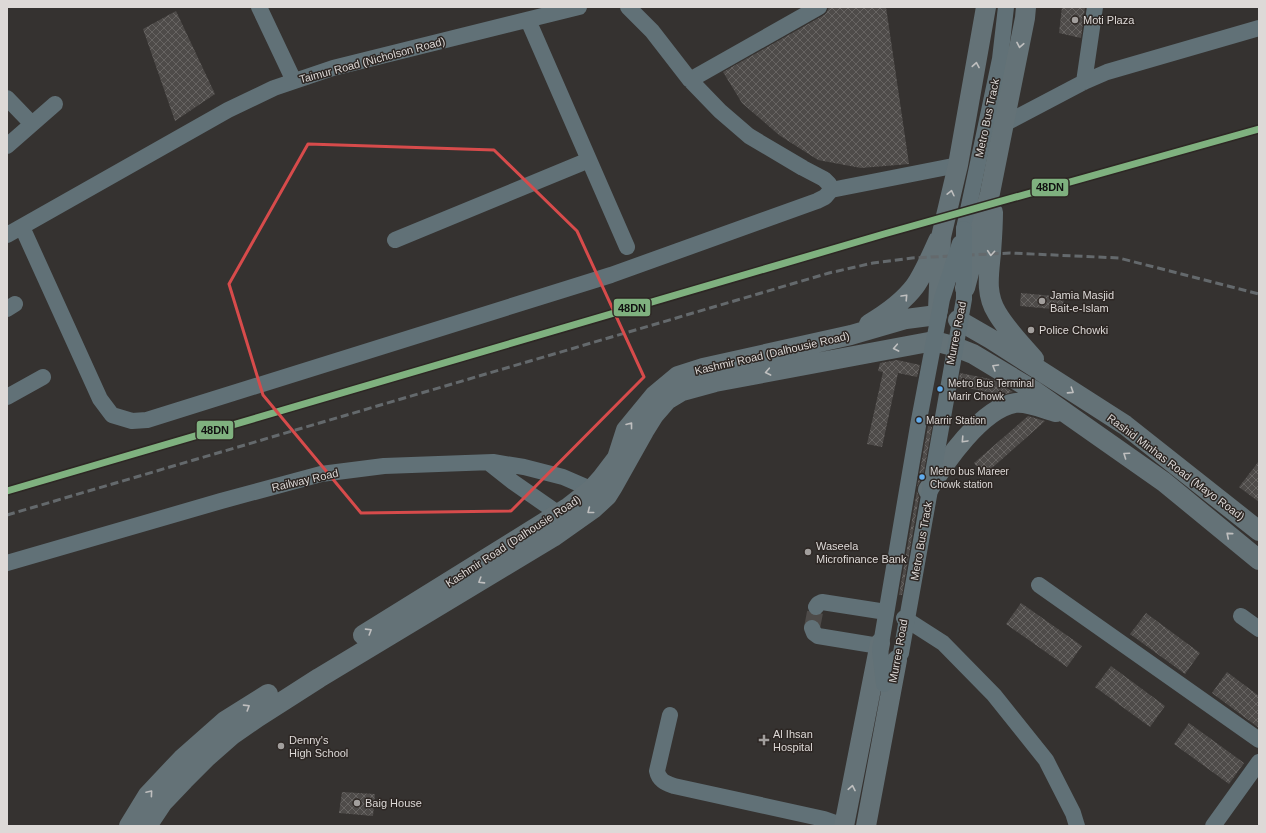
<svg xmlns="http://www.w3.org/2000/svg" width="1266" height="833" viewBox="0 0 1266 833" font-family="Arial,sans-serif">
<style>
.building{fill:url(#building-cross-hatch)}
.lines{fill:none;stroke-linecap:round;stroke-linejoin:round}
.minor-tunnel{stroke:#4e4b49;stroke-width:16;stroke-dasharray:16 8;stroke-linecap:butt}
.minor{stroke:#617177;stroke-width:16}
.major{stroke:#647277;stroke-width:20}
.rail{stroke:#64696c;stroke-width:3;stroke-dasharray:8 4;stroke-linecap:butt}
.minor-bridge{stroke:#617177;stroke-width:16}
.rail-1-casing{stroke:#2d2724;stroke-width:10}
.rail-1{stroke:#7fb17f;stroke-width:7}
.oneway{stroke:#bfbfbf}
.marked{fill:none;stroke:#d74b4b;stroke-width:3;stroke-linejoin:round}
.poi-dot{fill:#a29f9d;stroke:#2d2724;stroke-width:1.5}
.bus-dot{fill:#60acee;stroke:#2d2724;stroke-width:1.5}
.labels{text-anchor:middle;stroke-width:3;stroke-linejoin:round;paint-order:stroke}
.bus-label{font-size:10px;fill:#ddd9d7;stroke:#2d2724;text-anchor:start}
.poi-label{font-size:11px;fill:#ddd9d7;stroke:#2d2724;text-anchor:start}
.street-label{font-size:11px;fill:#ddd9d7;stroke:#2d2724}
.line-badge{stroke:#2d2724;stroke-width:1.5}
.pale-badge-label{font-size:11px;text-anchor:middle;font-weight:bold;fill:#111}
</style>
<defs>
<pattern id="building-cross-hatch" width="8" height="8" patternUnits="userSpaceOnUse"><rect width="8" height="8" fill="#4e4b49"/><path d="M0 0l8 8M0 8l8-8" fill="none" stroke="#676462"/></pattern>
</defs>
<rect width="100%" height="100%" fill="#353230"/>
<path class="building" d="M829,7h57l23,157 -48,4 -43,-8 -39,-25 -37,-32 -19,-31 101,-57 3,-3z
M1062,7h23l-4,31 -22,-5z
M176,11l39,83 -40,27 -32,-92z
M1021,293l43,4 -1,13 -43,-4z
M897,360l23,5 -3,12 -19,-4 -16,74 -15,-3 16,-72 -5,-1 2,-8z
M960,373l35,7 18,12 -11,3 -44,-9z
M1028,416l17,5 -61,54 -10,-12z
M928,426l4,1 -9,50 -6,10z
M1259,461v41l-20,-15z
M917,491l2,6 -17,98h-3z
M1021,603l61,43 -15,21 -61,-43z
M1146,613l54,40 -15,21 -55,-40z
M1111,666l54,40 -15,21 -55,-40z
M1227,672l32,24v32l-47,-35z
M1189,723l55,40 -15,21 -55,-40z
M342,792l33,2 -2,22 -34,-3z"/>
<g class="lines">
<path class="minor-tunnel" d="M812,628l4,-21"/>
<path class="minor" d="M259,7l35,74
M628,7l24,24 38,49 30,31 29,25 54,32 21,11 5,5 2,6 127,-25
M528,20l99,227
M690,80l129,-73
M1084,82l11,-75
M7,98l25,26
M1004,124l80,-42 23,-10 152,-44
M7,146l48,-42
M22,227l78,172 12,16 20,6 15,-1 464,-145 206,-74 8,-4 6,-7
M964,229l36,-170 6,-52
M7,235l221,-125 46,-22 59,-20 246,-61
M395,240l194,-80
M7,309l8,-5
M7,397l36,-20
M489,463l24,19 46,32 5,8
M7,563l214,-62 100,-27 63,-8 109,-4 31,5 39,10 37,16
M1039,585l220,155
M816,607l2,-3 4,-2 64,10
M1241,616l18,13
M904,618l39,25 51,52 52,65 27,53 4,13
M812,628l2,5 4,3 61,10
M670,715l-13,56c2,10 9,12 17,15l150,33 20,7
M1213,826l46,-64"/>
<path class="major" d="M993,212c0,14 -1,27 -2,41 -2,21 -6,41 6,60 10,17 25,32 37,46
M965,288l25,-95 35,-175 1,-11
M938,310l3,-73 17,-72 28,-158
M958,320l33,19 134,86 134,106
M869,324c17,-10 34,-22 46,-38 8,-11 17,-32 23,-45
M928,490c17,-28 53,-81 87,-87 11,-2 30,6 41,9
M363,635l206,-128 23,-18 9,-10 16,-21 9,-28 28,-34 24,-20 25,-8 148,-33 55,-16 31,-4
M129,826l19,-31 34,-36 43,-38 43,-27
M147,826l16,-24 21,-22 23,-23 25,-22 26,-18 61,-39 234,-141 41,-29 13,-12 5,-8 32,-57 10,-16 13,-15 15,-9 33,-9 219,-41 19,5 20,8 60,36 131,92 95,78
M844,826l36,-183
M866,826l31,-166"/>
<path class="rail" d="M7,515l822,-242 44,-10 39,-5 98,-5 109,5 140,36"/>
<path class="minor-bridge" d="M884,684l17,-31 63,-354v-70
M884,684l-4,-34 39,-230 23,-121 18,-56"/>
<g class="rail-1-casing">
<path id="rail-1" d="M7,491l877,-257 375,-105"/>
</g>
<use href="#rail-1" class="rail-1"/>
</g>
<defs><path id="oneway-chevron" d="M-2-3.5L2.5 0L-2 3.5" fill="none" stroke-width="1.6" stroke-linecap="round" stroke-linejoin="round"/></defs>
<g class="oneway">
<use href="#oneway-chevron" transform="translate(1020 45) rotate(101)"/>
<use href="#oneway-chevron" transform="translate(976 65) rotate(-80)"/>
<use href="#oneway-chevron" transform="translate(951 193) rotate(-77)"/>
<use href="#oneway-chevron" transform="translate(991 253) rotate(95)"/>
<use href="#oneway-chevron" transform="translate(905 297) rotate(-47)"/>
<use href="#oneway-chevron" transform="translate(896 348) rotate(169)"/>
<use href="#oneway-chevron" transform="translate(995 367) rotate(-149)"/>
<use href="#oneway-chevron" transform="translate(768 372) rotate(169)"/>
<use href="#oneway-chevron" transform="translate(1071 391) rotate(33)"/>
<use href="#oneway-chevron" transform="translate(630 425) rotate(-52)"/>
<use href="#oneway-chevron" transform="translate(964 440) rotate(133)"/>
<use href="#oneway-chevron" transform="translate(1126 455) rotate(-145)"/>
<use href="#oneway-chevron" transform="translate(590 511) rotate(142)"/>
<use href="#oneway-chevron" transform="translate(1229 535) rotate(-140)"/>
<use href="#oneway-chevron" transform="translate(481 581) rotate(148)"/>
<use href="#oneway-chevron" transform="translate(369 631) rotate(-32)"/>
<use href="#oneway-chevron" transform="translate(247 707) rotate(-32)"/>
<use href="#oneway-chevron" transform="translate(852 788) rotate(-79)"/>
<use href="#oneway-chevron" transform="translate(150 793) rotate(-50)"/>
</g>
<path class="marked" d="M308,144l186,6 83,81 67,146 -133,134 -150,2 -98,-118 -34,-111z"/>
<g class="poi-dot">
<circle cx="1075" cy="20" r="4"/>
<circle cx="1042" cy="301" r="4"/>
<circle cx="1031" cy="330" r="4"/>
<circle cx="808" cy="552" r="4"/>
<path d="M762 734h4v4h4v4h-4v4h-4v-4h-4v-4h4z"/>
<circle cx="281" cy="746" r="4"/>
<circle cx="357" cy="803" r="4"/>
</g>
<g class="bus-dot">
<circle cx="940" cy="389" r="3.5"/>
<circle cx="919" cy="420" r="3.5"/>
<circle cx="922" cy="477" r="3.5"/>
</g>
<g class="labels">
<g class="bus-label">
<text x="948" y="387">Metro Bus Terminal<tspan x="948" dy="13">Marir Chowk</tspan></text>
<text x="926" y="424">Marrir Station</text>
<text x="930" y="475">Metro bus Mareer<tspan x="930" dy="13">Chowk station</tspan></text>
</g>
<g class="poi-label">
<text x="1083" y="24">Moti Plaza</text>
<text x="1050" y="299">Jamia Masjid<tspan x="1050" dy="13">Bait-e-Islam</tspan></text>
<text x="1039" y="334">Police Chowki</text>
<text x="816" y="550">Waseela<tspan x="816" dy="13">Microfinance Bank</tspan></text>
<text x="773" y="738">Al Ihsan<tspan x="773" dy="13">Hospital</tspan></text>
<text x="289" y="744">Denny's<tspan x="289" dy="13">High School</tspan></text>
<text x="365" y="807">Baig House</text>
</g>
<g class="street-label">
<text transform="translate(372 60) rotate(-15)" y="4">Taimur Road (Nicholson Road)</text>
<text transform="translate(987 118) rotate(-78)" y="4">Metro Bus Track</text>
<text transform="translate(956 333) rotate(-79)" y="4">Murree Road</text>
<text transform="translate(772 353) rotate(-13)" y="4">Kashmir Road (Dalhousie Road)</text>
<text transform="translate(1176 467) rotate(37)" y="4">Rashid Minhas Road (Mayo Road)</text>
<text transform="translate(305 480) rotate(-13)" y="4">Railway Road</text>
<text transform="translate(513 541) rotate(-33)" y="4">Kashmir Road (Dalhousie Road)</text>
<text transform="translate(921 541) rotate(-80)" y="4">Metro Bus Track</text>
<text transform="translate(898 651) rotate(-80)" y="4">Murree Road</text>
</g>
</g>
<g class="line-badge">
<rect x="1031" y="178" width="38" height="19" rx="4" fill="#7fb17f"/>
<rect x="613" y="298" width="38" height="19" rx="4" fill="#7fb17f"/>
<rect x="196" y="420" width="38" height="20" rx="4" fill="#7fb17f"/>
</g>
<g class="pale-badge-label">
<text x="1050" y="191">48DN</text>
<text x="632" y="312">48DN</text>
<text x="215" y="434">48DN</text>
</g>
<rect width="1266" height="833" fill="none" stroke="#ddd9d7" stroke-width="16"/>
</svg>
